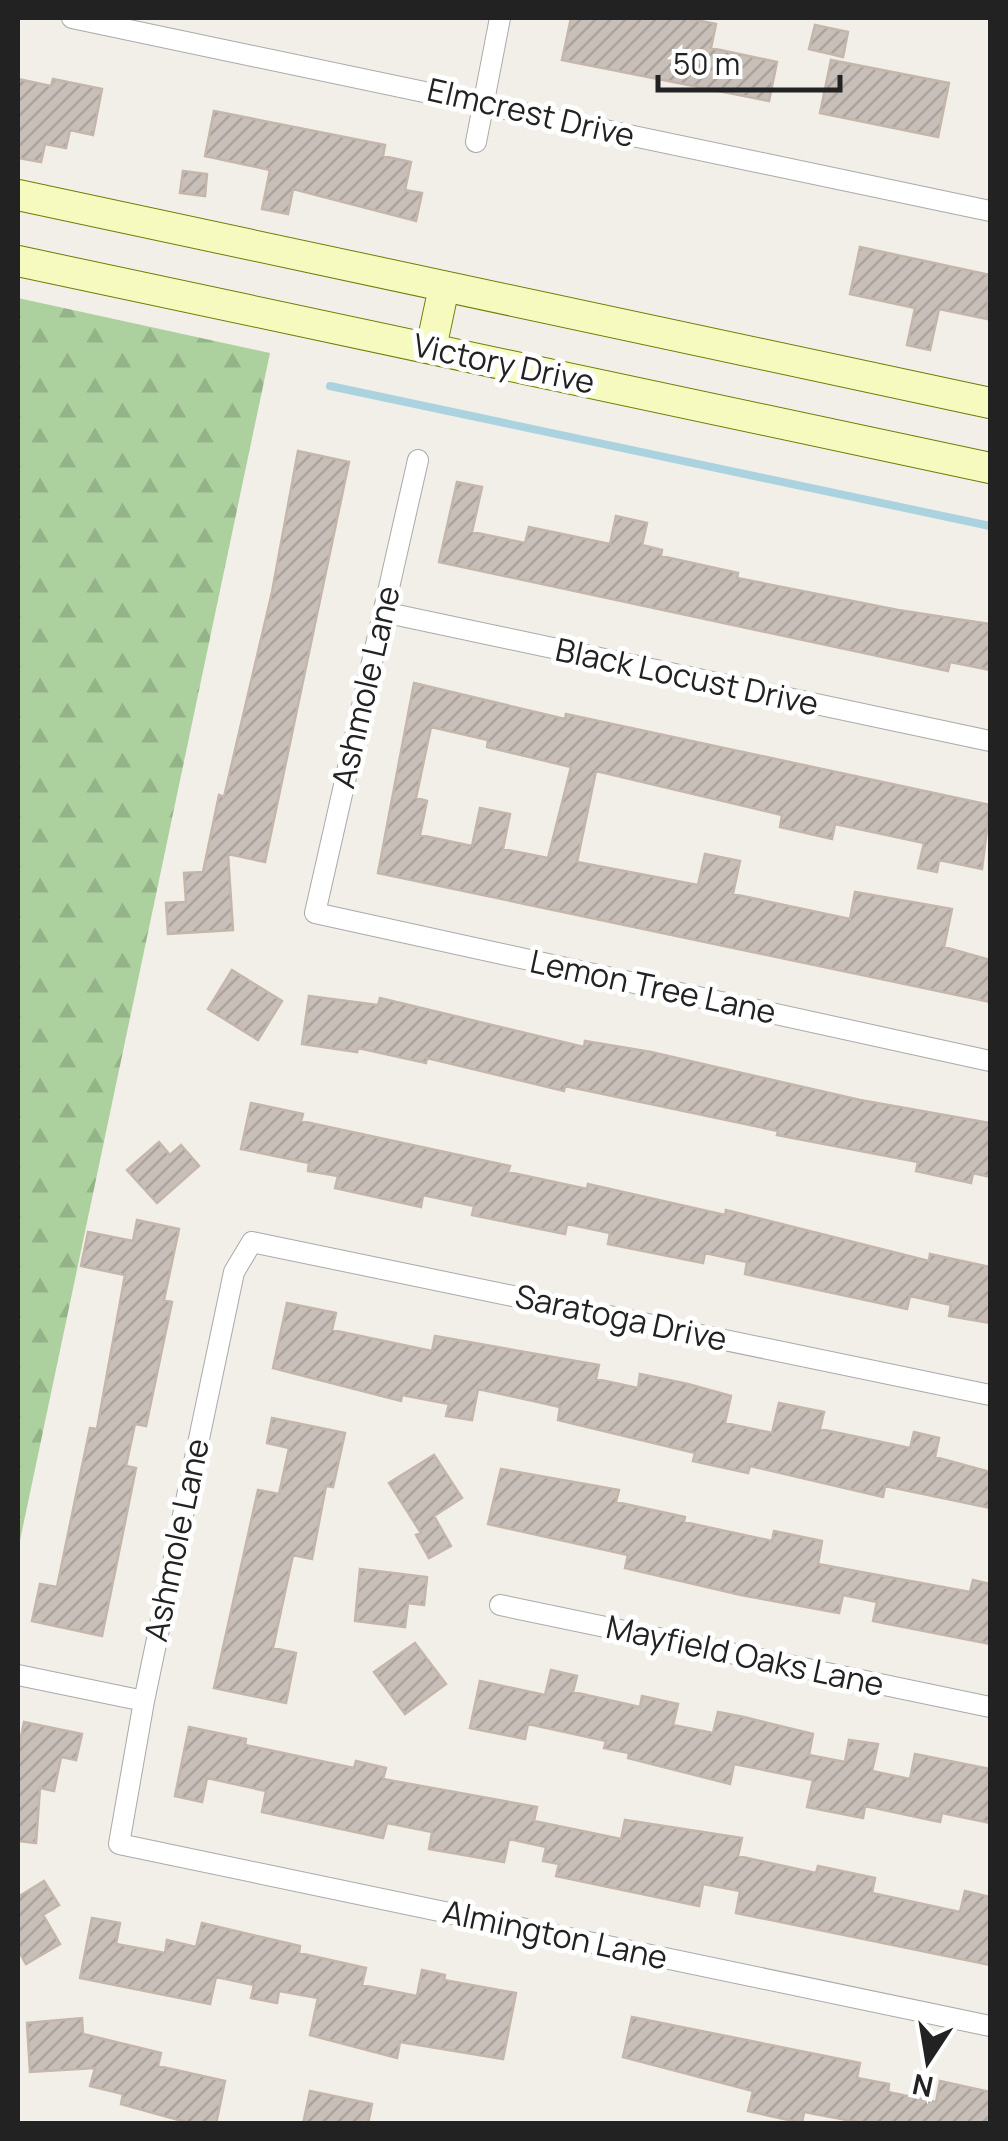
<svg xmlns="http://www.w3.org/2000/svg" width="1008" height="2141" viewBox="0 0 1008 2141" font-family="Manrope,sans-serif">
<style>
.forest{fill:url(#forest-firs)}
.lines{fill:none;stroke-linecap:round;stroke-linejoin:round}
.stream{stroke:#aad3df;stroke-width:8}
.building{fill:url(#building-hatch);stroke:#c4b6ab;stroke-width:2.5;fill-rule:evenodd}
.minor-casing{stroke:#a9a9a9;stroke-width:22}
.secondary-casing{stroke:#707d05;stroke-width:32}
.minor{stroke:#fff;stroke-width:20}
.secondary{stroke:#f7fabf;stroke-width:30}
.labels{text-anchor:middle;stroke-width:10;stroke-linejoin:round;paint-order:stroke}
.street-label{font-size:32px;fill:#222;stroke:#fff}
</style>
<defs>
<pattern id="forest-firs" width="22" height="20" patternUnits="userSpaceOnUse" patternTransform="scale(2.5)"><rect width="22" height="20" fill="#add19e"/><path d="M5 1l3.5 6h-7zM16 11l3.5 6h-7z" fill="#95b388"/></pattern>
<pattern id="building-hatch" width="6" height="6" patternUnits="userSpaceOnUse" patternTransform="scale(2.5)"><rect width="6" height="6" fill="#c7bfb8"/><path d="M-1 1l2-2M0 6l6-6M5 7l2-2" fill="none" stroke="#aba49e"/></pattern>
</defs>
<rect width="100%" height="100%" fill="#f2efe9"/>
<path class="forest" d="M18,298l252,55 -252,1197z"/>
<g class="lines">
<path class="stream" d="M330,386l660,140"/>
</g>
<path class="building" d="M571,18h115l30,6 -5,24 66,14 -8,39 -207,-41z
M815,25l33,7 -5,25 -34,-8z
M831,60l118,23 -11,54 -118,-24z
M18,79l33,7 2,-7 49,10 -9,46 -23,-5 -4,18 -21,-4 -4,18 -23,-4z
M214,111l171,34 -2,11 28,6 -6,28 17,3 -6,28 -123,-32 -5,25 -26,-5 8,-39 -65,-14z
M183,171l24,3 -2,22 -25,-3z
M860,247l130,28 -3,44 -48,-10 -9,41 -23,-5 8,-37 -65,-14z
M298,451l51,11 -84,400 -37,-8 5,76 -65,4 -2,-31 20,-1 -2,-29 19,-1 16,-77 5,2 48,-205z
M457,482l25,5 -10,45 53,11 4,-16 81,17 6,-28 31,7 -5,22 20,5 -1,6 77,17 -1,5 161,32 92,14v46l-40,-8 -2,9 -509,-109z
M414,683l151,36 1,-5 424,91 -8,64 -43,-9 -2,12 -19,-4 6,-25 -89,-19 -3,15 -52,-12 2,-12 -186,-44 -19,91 121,23 7,-31 35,7 -7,33 117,25 5,-27 97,17 -8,38 46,13v42l-612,-129zM431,727l57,13 -1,7 84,20 -23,91 -45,-9 7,-35 -30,-6 -8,38 -52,-11 7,-34 -11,-3z
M232,970l50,31 -24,39 -50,-31z
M309,996l69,9 2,-7 204,49 1,-6 66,11 209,48 130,23v54l-17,-4 -2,10 -55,-12 2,-9 -141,-27 1,-4 -213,-45 -1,5 -137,-33 -1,5 -68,-15 -1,4 -55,-8z
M251,1103l52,11 -2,7 209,45 -2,6 79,17 1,-5 137,31 1,-5 203,51 1,-7 60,13v56l-41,-7 2,-11 -41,-9 -3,13 -162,-35 2,-12 -42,-9 -2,10 -95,-19 2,-11 -43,-9 -2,10 -93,-19 2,-9 -51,-11 -2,12 -86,-19 3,-12 -30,-5 1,-8 -68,-14z
M159,1142l11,13 11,-10 18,21 -42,37 -30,-33z
M137,1220l42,9 -15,71 8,2 -26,124 -11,-2 -9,42 10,2 -34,168 -70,-15 8,-37 17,3 33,-159 7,1 28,-154 -44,-9 7,-34 45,9z
M287,1303l49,10 -4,17 100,21 3,-15 164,29 -3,14 42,9 2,-14 48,10 43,12 -6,27 47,10 7,-30 45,9 -4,17 90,19 4,-16 25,6 -4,19 55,15v36l-105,-22 -2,11 -133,-31 -2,7 -55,-12 2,-8 -137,-33 2,-13 -82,-18 -6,31 -26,-4 3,-12 -47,-9 -1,6 -128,-33z
M272,1418l73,15 -12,54 -7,-1 -14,73 -19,-4 -20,93 23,5 -10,50 -72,-15 44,-198 21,4 10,-46 -22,-5z
M434,1455l28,43 -28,18 17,30 -22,12 -13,-23 5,-2 -32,-50z
M501,1469l118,21 -3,12 69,15 -1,5 88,19 2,-10 48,10 -4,23 152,28 3,-12 17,4v60l-117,-23 4,-19 -34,-7 -4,18 -98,-18 -116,-27 3,-13 -140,-31z
M360,1569l67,8 -3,28 -16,-2 -3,24 -50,-6z
M415,1643l31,41 -41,30 -31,-42z
M551,1670l26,6 -4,16 67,15 2,-11 36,8 -5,21 40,8 5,-21 26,5 69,17 -4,21 36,7 4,-22 29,4 -6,27 38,8 5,-25 75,15v54l-48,-10 -2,9 -75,-16 -2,12 -56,-11 6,-27 -79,-16 -4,20 -102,-26 1,-5 -25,-5 2,-7 -78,-17 -3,15 -55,-11 10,-47 65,14z
M24,1722l58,12 -6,26 -15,-3 -7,34 -14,-3 -4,55 -18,-2v-89z
M189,1727l57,12 -1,6 109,23 2,-7 30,7 -3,11 154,28 -3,14 87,18 4,-19 117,18 -4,18 78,17 2,-7 57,12 -3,15 88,19 5,-21 25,6v68l-254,-52 4,-22 -37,-7 -4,22 -143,-30 3,-12 -16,-3 3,-14 -37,-8 -5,23 -75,-13 3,-17 -45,-9 -4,15 -121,-26 4,-21 -59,-13 -5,24 -27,-6z
M44,1881l15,24 -16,10 17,29 -34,20 -8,-14v-53z
M92,1918l28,5 -4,21 49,9 2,-13 29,7 6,-24 98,23 -1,7 67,15 -4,17 55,11 5,-26 23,5 -1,5 72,13 -13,66 -103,-17 -3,16 -87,-23 8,-37 -39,-7 -2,12 -26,-5 3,-13 -38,-8 -6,27 -130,-26z
M632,2017l228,46 -3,15 32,6 -1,8 48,10 4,-21 50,11v32h-122l-64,-12 -2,11 -54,-12 5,-20 -130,-34z
M82,2018l1,16 78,19 -3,13 67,15 -9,43h-23l-72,-20 2,-10 -33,-8 5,-18 -65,4 -3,-49z
M310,2091l62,13 -4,20h-65z"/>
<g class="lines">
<g class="minor-casing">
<path id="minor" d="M72,18l918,193
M476,142l24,-124
M418,460l-103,453 675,148
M383,612l607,129
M990,1395l-738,-153 -18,30 -90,429 -25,143 871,182
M500,1605l490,102
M18,1675l126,26"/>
</g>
<g class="secondary-casing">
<path id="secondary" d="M18,195l972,208
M18,261l972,207
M431,348l13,-61"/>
</g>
<use href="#minor" class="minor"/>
<use href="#secondary" class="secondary"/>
</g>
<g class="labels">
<g class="street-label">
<text transform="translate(531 113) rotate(13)" y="11">Elmcrest Drive</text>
<text transform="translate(504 364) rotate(12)" y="11">Victory Drive</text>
<text transform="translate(687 677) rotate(12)" y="11">Black Locust Drive</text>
<text transform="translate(366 687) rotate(-77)" y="11">Ashmole Lane</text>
<text transform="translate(653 987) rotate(12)" y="11">Lemon Tree Lane</text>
<text transform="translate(621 1318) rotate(12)" y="11">Saratoga Drive</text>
<text transform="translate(177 1540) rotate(-78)" y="11">Ashmole Lane</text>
<text transform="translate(745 1656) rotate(12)" y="11">Mayfield Oaks Lane</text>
<text transform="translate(555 1935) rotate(12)" y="11">Almington Lane</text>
</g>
</g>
<rect width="1008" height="2141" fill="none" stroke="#222222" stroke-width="40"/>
<g transform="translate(928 2061) rotate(192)" stroke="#ffffff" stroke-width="8" paint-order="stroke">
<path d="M0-8L18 38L0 25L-18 38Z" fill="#222222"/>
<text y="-15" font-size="28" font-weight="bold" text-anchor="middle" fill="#222222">N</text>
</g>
<path d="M658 75v15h182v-15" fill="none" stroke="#222222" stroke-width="5"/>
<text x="673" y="75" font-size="30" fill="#222222" stroke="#ffffff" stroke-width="8" paint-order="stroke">50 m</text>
</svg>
